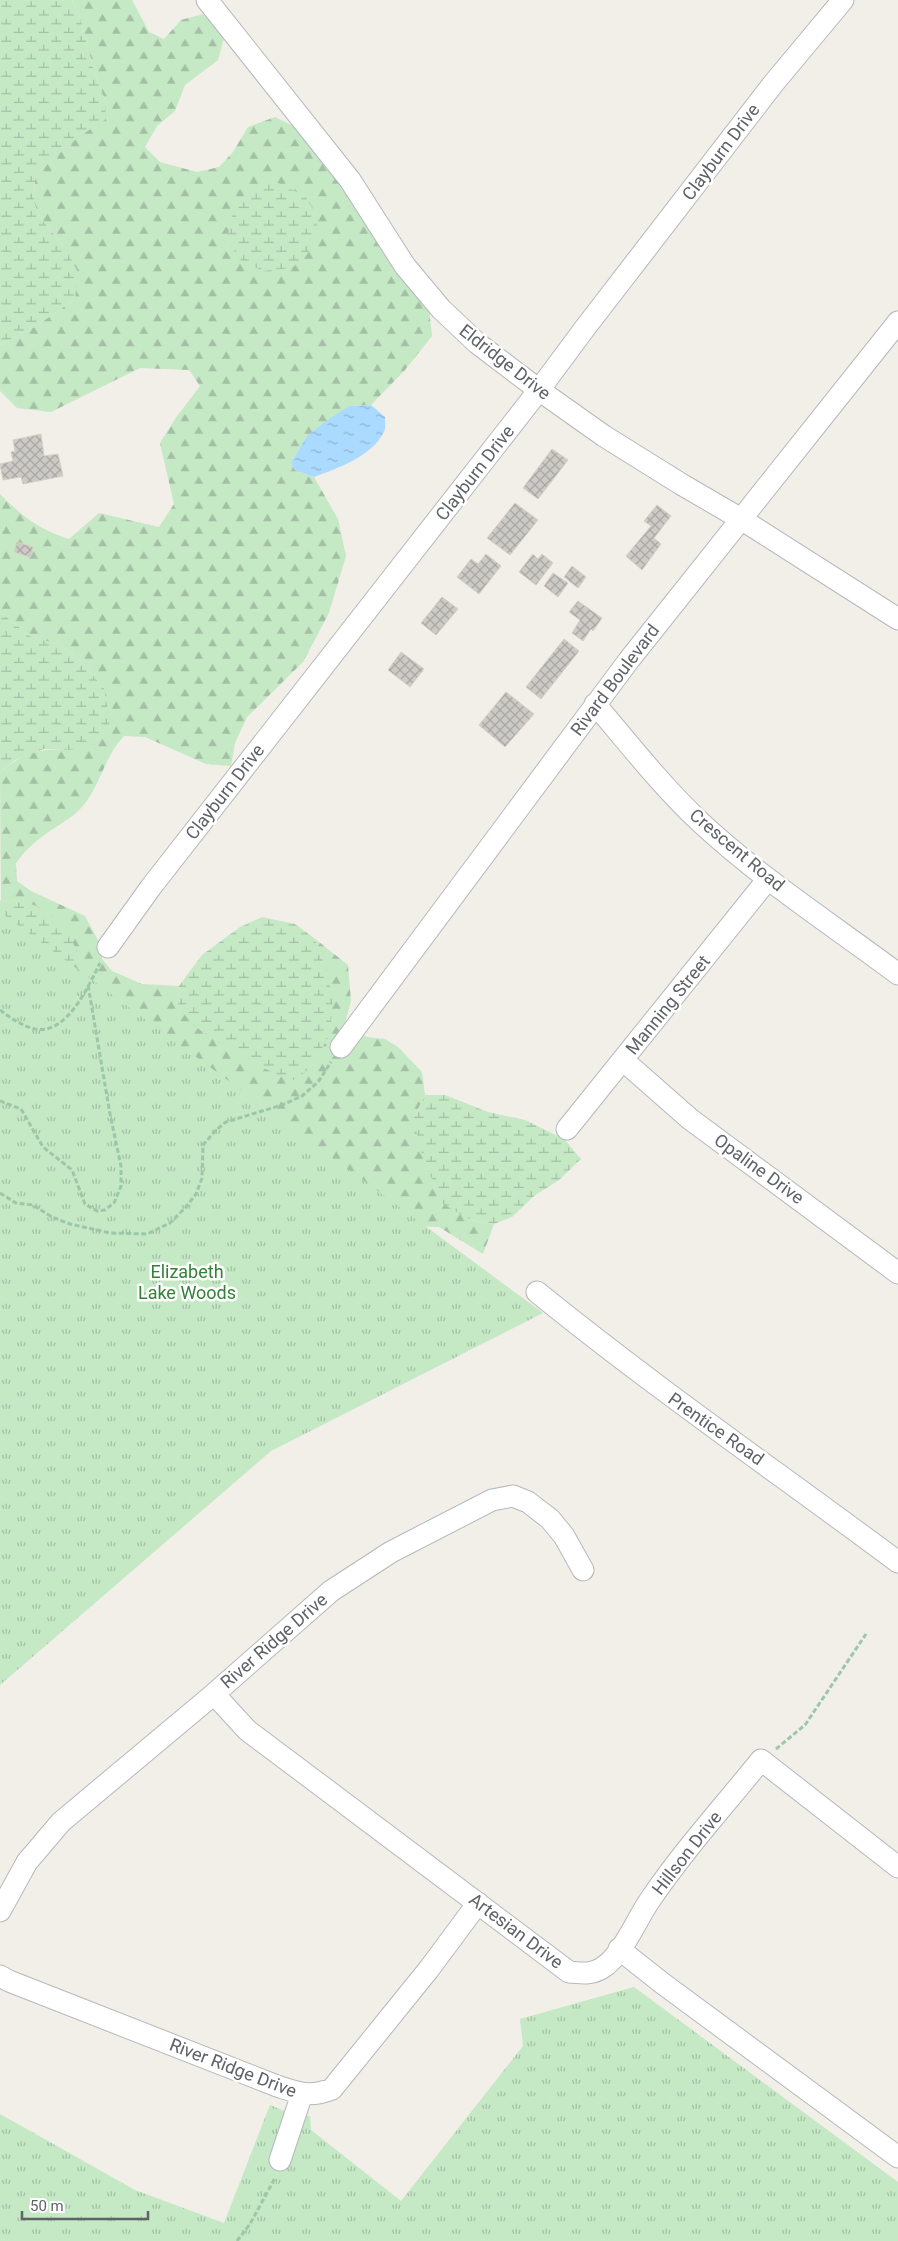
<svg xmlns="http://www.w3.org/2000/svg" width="898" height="2241" viewBox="0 0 898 2241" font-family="Roboto,sans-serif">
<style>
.forest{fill:url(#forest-firs)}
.wetland{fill:url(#wetland-marsh)}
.park{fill:url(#park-tufts)}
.water{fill:url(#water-ripples)}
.building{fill:url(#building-cross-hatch);stroke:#d6d1c6}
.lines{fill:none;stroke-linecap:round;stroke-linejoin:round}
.minor-casing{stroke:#b5b8bc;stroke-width:23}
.path{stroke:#9cc7a9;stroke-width:3;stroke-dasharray:5 2.5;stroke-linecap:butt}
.minor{stroke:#fff;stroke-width:21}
.labels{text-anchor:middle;stroke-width:5;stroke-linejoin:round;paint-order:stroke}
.street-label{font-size:18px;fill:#5f6368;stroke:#fff}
.park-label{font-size:18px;fill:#348238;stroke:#fff}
</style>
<defs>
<pattern id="forest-firs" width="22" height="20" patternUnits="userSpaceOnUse" patternTransform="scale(1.25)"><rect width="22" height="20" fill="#c5e8c5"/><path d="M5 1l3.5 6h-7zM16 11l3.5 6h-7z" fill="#a3c0a4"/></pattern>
<pattern id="wetland-marsh" width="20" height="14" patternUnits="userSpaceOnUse" patternTransform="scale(1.25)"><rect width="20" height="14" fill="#c5e8c5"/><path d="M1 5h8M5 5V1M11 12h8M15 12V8" fill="none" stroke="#a3c0a4"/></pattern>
<pattern id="park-tufts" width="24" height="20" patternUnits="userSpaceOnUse" patternTransform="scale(1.25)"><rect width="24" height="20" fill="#c5e8c5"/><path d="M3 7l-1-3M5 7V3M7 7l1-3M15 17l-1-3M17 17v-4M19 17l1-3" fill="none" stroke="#a3c0a4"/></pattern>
<pattern id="water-ripples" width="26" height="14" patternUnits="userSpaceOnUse" patternTransform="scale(1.25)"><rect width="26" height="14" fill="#aadaff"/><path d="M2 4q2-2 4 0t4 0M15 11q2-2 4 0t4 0" fill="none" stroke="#8eb4d2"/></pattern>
<pattern id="building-cross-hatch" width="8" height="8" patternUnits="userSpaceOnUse" patternTransform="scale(1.25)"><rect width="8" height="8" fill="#cccac5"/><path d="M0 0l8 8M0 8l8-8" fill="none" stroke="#a9a8a4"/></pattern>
</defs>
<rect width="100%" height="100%" fill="#f1efe8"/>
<path class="forest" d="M72,0h60l17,32 15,7 17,-19 22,-6 21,24 -6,22 -33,25 -10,26 -18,15 -12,21 15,15 37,10 22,-5 14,-15 15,-25 27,-10 24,12 28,30 102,150 3,27 -27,34 -34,35 -22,1 -42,30 -16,27 4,7 19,7 24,42 8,37 -17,57 -26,49 -56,55 -12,26 -4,23 -25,-2 -61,-27 -21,-1c-18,19 -23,45 -38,66 -11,15 -25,21 -39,31 -13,9 -22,18 -31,30l1,18 14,10 54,25 16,30 1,13 10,12 30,13 37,2 -1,20 147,-41 -11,-27 34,27 3,36 -6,22 22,14 18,2 13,8 24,25 3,23 -12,24 58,101 23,4 -11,30 -44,-27 -183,-5 -234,-322 -21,2 -1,-130c25,-20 39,-24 70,-22l34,-62 -24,-27 -19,-16 -30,-8 -31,-25v-118c23,23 38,35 69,45l30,-26 60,14 15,-23 -14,-61 15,-24 25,-33 -11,-16 -49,-2 -89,44 -34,-4 -17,-17v-46l36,-19 39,-27 -11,-53 -23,-27 -7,-16 1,-27 25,-25 17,-15 29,-33 -12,-32 -14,-54z"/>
<path class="wetland" d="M0,0h72l8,17 14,54 12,32 -1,17c-27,16 -48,33 -70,56l-1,27 7,16 23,27 14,26 -3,27 -39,27 -36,19z
M276,182l29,14 14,23 -10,32 -17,17 -29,3 -23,-11 -13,-21 6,-28 22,-23z
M0,612l31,25 30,8 19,16 24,27 6,35 -13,21 -27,6 -26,-1 -29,11 -15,12z
M0,899l1,3 21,-2 23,10 22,21 10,20 -6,33 -71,22z
M262,917l33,7 19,14 11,27 8,33 -3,36 -19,34 -19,13 -33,-15 -34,-19 -32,-22 -15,-19 1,-20 23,-31 38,-28z
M425,1095h20l43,17 37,8 39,19 17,20 -22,21 -25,16 -22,21 -18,7 -23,-4 -28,-16 -19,-43 -11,-42z"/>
<path class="park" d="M0,912l543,401 -272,138 -271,234z
M634,1987l264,195v59h-898v-127l135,76 89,33 46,-118 24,10 16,1 1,14 90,71 122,-155 -3,-27z"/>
<path class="water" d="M371,405l14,12c0,4 1,11 -1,15 -13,25 -46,36 -70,45l-19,-7 -4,-7 16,-27 22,-17 20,-13z"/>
<path class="building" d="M41,434l3,22 14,-2 5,22 -40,8 -2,-7 -18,3 -3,-16 13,-3 -2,-9 4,-1 -2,-11z
M552,449l16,11 -30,39 -15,-11z
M515,503l23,17 -28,35 -23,-17z
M657,505l14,11 -17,22 7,6 -19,26 -16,-14 25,-30 -7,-5z
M17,542l16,5 -3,10 -16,-5z
M486,554l15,12 -22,28 -22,-17 14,-18 7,5z
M533,554l5,5 4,-5 11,9 -17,22 -17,-13z
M572,566l14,11 -8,11 -14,-11z
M553,573l15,10 -10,14 -14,-11z
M442,597l16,12 -22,26 -15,-12z
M578,601l24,17 -9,13 -2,-2 -8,12 -11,-8 8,-13 -11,-8z
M564,639l15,12 -38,48 -15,-12z
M401,652l23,17 -14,18 -22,-17z
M506,692l28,22 -29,33 -26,-22z"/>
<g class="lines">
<g class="minor-casing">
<path id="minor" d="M207,0l143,180 55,86 36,43 36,34 62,47 65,46 77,48 60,35 157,100
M595,704c34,40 66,81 104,117 61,57 132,103 199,153
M108,947l43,-60 388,-497 46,-62 188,-244 70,-84
M341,1047l288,-387 269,-338
M624,1061l66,58 208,154
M567,1129l201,-250
M537,1292c117,95 240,180 361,270
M214,1694l33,36 322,242c13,1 22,3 33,-4 21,-13 34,-48 48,-68 33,-49 74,-94 111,-140l137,107
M0,1911l27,-49 34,-40 153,-128 117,-103 60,-39 101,-52 21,-4 15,6 22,17 14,17 19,34
M619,1949l43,34 236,174
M0,1976l9,5 268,105c22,7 32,12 55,3l97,-120 49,-66
M280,2160l22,-66"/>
</g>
<path class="path" d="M0,1010c11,8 22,16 35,19 32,6 53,-42 65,-66
M0,1101l21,8 22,38 29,23 13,34 12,7 8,-1 9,-7 7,-17v-20l-11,-52 -22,-129
M0,1193l16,10 17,2 19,12 18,7 40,9 37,1 23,-11 16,-16 10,-13 6,-16 1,-33 13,-15 10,-8 56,-17 20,-9 16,-14 13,-20
M776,1749l29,-24 61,-91
M237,2241l13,-17 25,-46"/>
<use href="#minor" class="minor"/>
</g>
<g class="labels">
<g class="street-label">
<text transform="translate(721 152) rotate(-53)" y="6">Clayburn Drive</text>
<text transform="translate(505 362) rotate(38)" y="6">Eldridge Drive</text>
<text transform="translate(475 473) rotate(-52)" y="6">Clayburn Drive</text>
<text transform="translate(615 680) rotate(-53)" y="6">Rivard Boulevard</text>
<text transform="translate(225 792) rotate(-52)" y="6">Clayburn Drive</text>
<text transform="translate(737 850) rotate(40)" y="6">Crescent Road</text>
<text transform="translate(668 1005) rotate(-51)" y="6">Manning Street</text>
<text transform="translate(759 1169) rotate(36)" y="6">Opaline Drive</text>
<text transform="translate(716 1429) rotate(35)" y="6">Prentice Road</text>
<text transform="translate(274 1641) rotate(-41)" y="6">River Ridge Drive</text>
<text transform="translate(687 1853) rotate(-52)" y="6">Hillson Drive</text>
<text transform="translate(516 1931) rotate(37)" y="6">Artesian Drive</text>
<text transform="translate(233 2068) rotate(21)" y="6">River Ridge Drive</text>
</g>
<g class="park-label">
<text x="187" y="1278">Elizabeth<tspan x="187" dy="21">Lake Woods</tspan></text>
</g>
</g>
<path d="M22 2211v8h126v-8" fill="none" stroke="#5f6368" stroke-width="2.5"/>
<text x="30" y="2211" font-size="15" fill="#5f6368" stroke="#ffffff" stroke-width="4" paint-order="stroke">50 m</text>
</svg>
